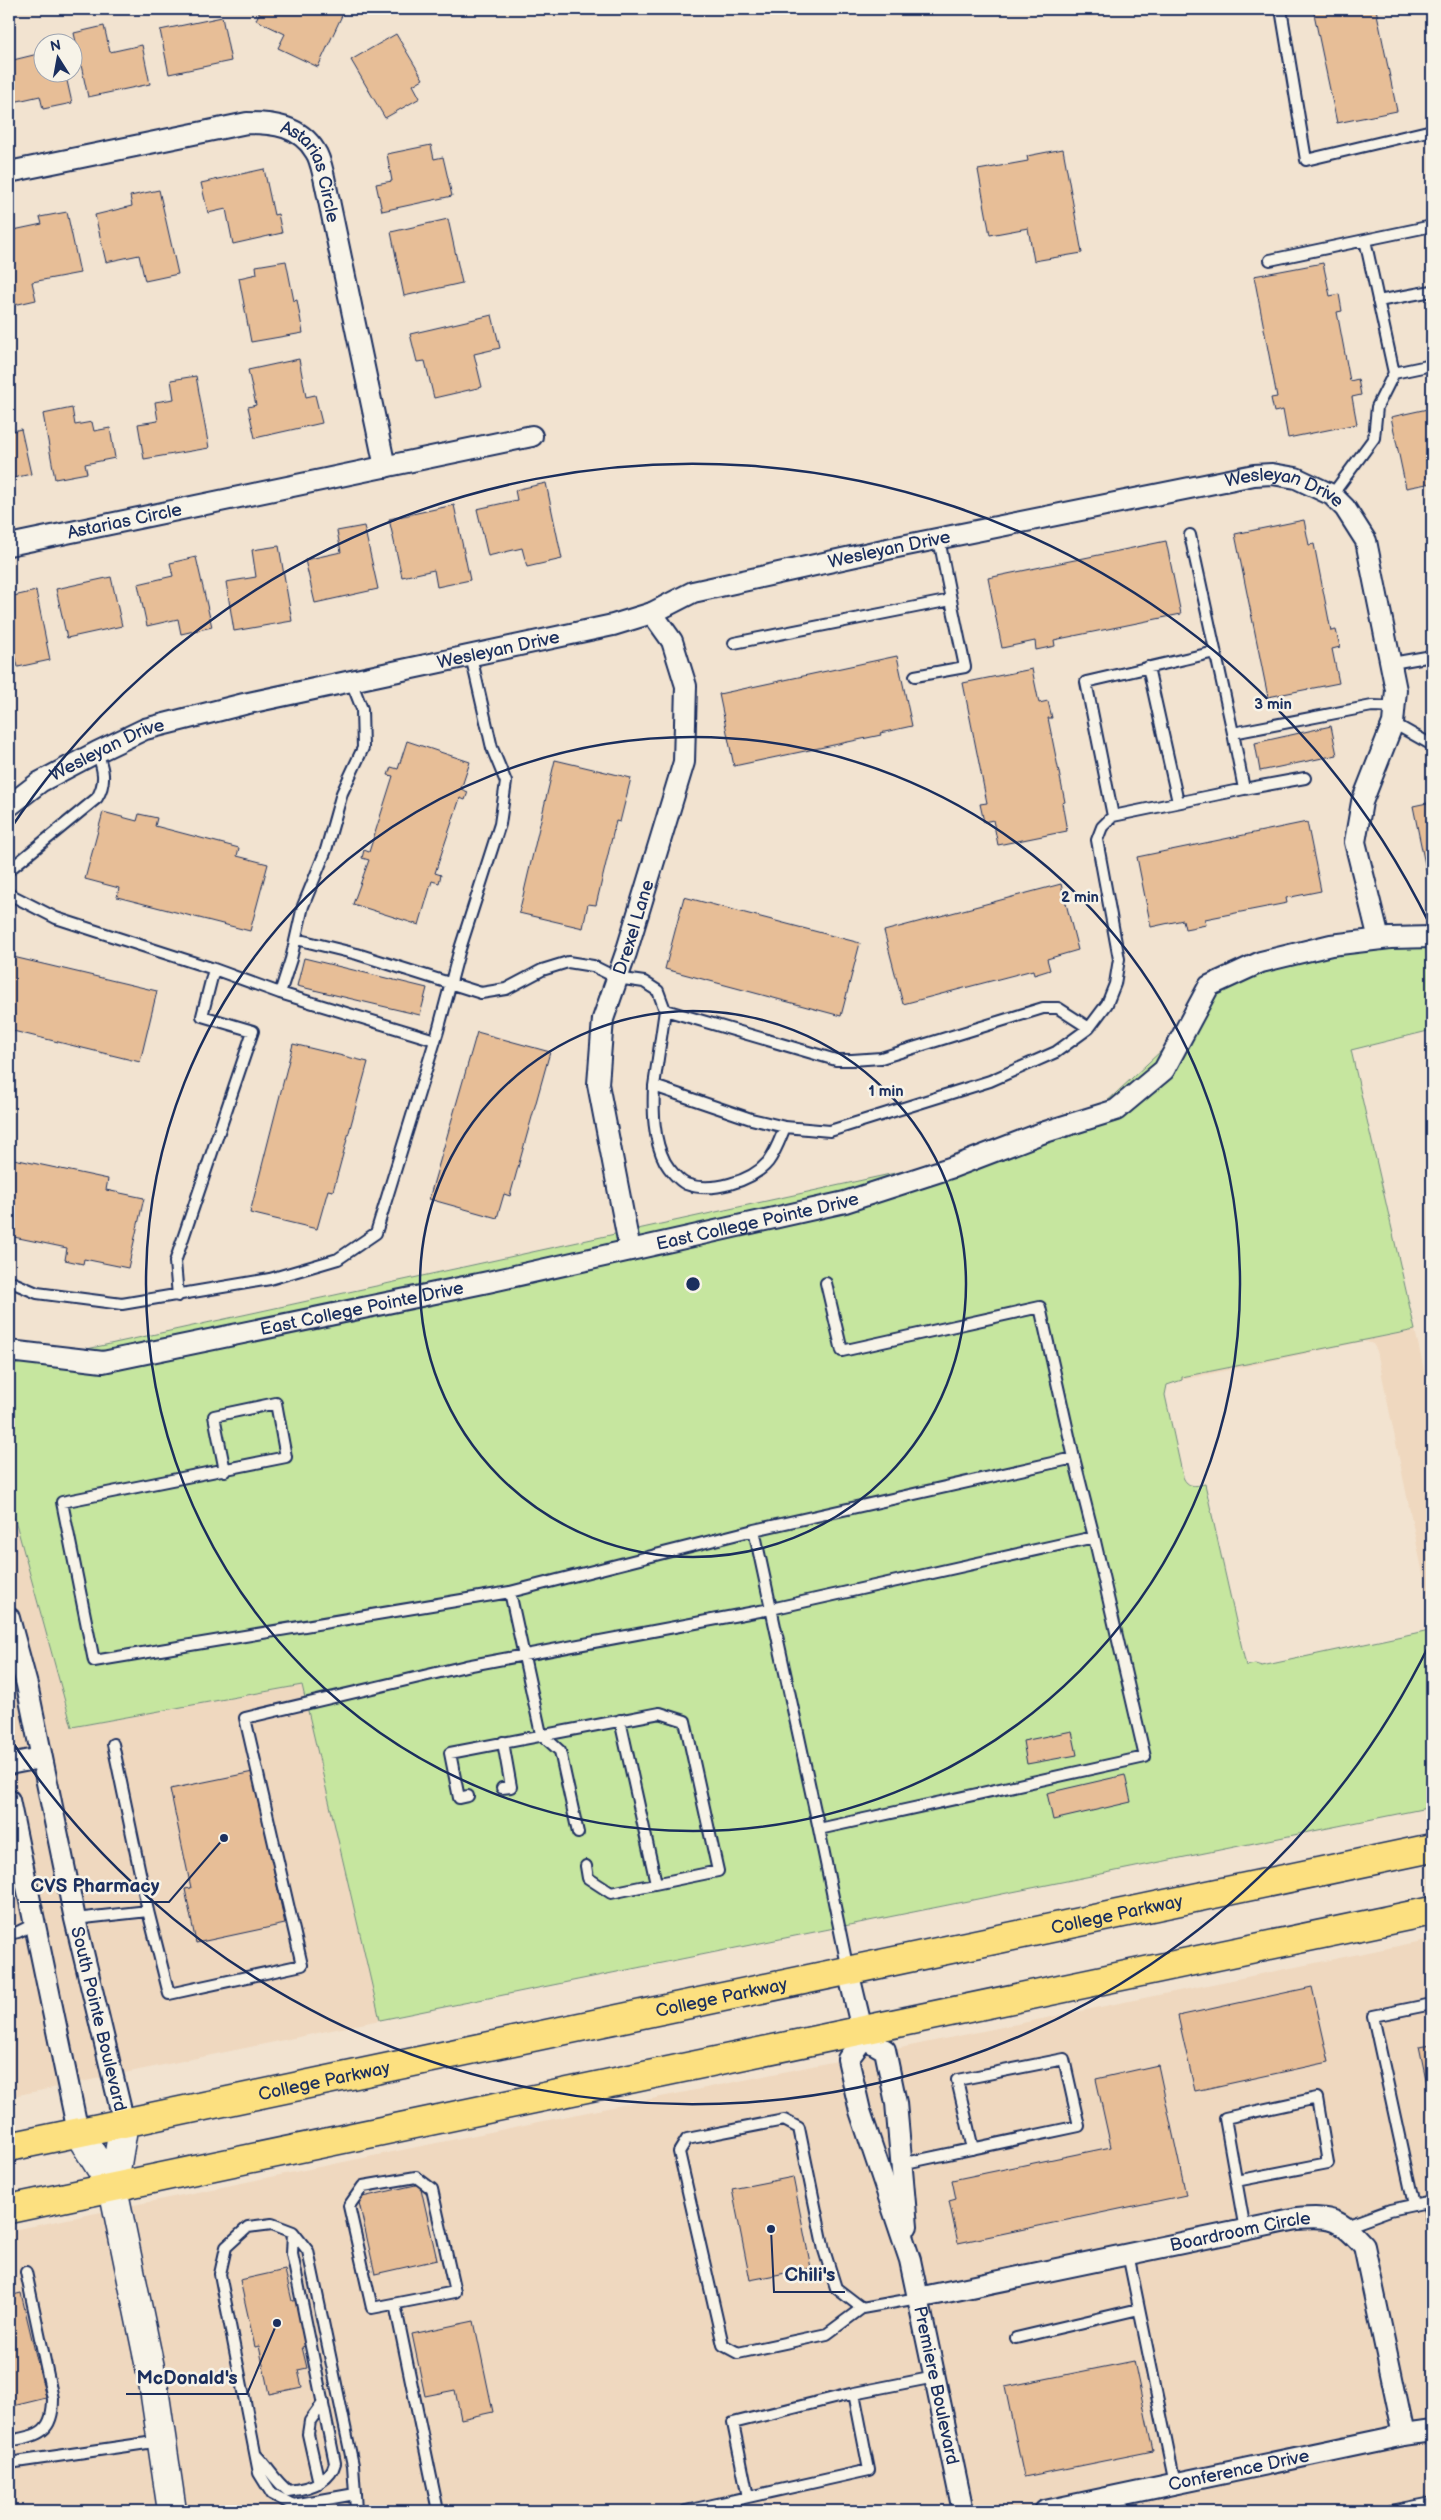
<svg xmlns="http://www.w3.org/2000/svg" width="1441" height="2520" viewBox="0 0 1441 2520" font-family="'Balsamiq Sans',sans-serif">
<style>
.built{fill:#efd8bf}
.green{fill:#c6e69f;stroke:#708a7e}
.building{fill:#e7be97;stroke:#1b2f5e}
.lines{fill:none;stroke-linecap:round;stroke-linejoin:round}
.lane-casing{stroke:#1b2f5e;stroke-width:14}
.street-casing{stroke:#1b2f5e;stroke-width:24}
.secondary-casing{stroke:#1b2f5e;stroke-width:31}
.primary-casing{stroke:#1b2f5e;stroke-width:31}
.lane{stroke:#f7f3e8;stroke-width:10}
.street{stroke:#f7f3e8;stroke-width:20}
.secondary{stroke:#f7f3e8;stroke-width:28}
.primary{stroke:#fce080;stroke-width:28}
.ring{fill:none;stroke:#1b2f5e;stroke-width:2.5}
.labels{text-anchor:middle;stroke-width:5;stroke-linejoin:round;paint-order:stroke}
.street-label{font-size:18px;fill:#1b2f5e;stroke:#f7f3e8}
.centre{fill:#1b2f5e;stroke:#f7f3e8;stroke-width:2.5}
.ring-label{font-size:15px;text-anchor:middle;font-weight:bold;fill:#1b2f5e;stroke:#f7f3e8;stroke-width:5;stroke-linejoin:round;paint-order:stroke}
.leader{fill:none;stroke:#1b2f5e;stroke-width:2}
.callout-dot{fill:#1b2f5e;stroke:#f7f3e8;stroke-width:2}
.callout-label{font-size:19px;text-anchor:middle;font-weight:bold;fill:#1b2f5e;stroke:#f7f3e8;stroke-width:5;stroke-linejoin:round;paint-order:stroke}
</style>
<rect width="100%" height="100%" fill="#f2e3d0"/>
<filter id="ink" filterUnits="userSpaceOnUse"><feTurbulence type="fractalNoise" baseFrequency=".02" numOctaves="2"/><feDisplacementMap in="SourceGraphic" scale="10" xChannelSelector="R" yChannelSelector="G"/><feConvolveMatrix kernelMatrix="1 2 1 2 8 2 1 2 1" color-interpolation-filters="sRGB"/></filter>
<g filter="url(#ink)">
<path class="built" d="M1415,1330l17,75v213l-55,-267 -4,-7 -9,-3 -182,39v-3z
M9,1498l63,229 230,-42 78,335 -371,77z
M1432,1939v572h-1248l-55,-305z
M106,2211l35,173 19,127h-151v-280z"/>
<path class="green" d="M1432,933v97l-81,20 64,280 -233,47v3l-15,5 -2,10 18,82c5,11 12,9 22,7l41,182 9,-2 7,2 163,-35 5,-3 2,-6v185l-1052,213 -78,-335 -230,42 -63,-229v-132l941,-205 151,-54 61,-57 58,-73z"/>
<path class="building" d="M261,9h84l-27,58 -40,-19 7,-14 -29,-14z
M1313,9h63l21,102 -60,12z
M222,17l9,44 -62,13 -9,-44z
M104,26l6,26 32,-7 8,39 -62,13 -14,-64z
M396,34l27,45 -10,6 7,13 -35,20 -34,-58z
M42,53v19h23l7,31 -29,6 -3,-13 -31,7v-42z
M431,145l3,14 9,-2 9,39 -70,15 -6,-27 16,-3 -5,-27z
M1063,149l19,104 -48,8 -6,-33 -38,7 -12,-65 50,-9 -1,-5z
M264,169l10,46 4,-1 4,19 -49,11 -7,-35 -18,4 -7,-30z
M159,190l19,84 -33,7 -6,-26 -33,7 -11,-47 37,-9 -2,-10z
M67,212l13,61 -48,9 4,18 -22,5 -5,-24v-50l33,-7 -2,-7z
M448,219l14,64 -58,13 -13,-64z
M286,261l8,40 3,-1 6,33 -52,9 -12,-64 18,-4 -1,-8z
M1323,263l7,33 9,-2 3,17 -5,1 13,69 8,-2 3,16 -9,2 5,27 -69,14 -5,-28 -9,2 -3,-14 6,-1 -23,-121z
M492,315l8,33 -26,6 8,33 -48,11 -9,-37 -8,1 -7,-28z
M299,359l7,38 9,-2 7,28 -67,15 -7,-31 8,-2 -8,-35z
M196,376l13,72 -65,11 -6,-35 20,-3 -3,-19 19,-3 -3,-19z
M72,408l3,17 17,-3 2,9 16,-3 5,30 -30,6 2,9 -32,6 -12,-65z
M1432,408v75l-26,5 -15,-71z
M21,429l10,45 -22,5v-47z
M546,483l16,76 -35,8 -5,-19 -34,8 -11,-47 40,-9 -2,-10z
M454,505l16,75 -33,7 -3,-17 -32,7 -13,-58z
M1304,520l5,25 5,-1 17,87 5,-1 4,17 -8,2 7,34 -71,14 -33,-163z
M364,526l14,63 -63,14 -10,-43 36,-8 -4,-21z
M1166,541l15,73 -127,26 1,6 -19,4 -1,-9 -33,7 -14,-70z
M279,546l13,75 -58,10 -8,-49 30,-5 -4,-27z
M196,557l16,70 -31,7 -3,-15 -31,7 -9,-42 35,-8 -3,-13z
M111,577l11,49 -55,12 -11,-49z
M36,591l14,69 -32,7 -3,-12 -6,1v-59z
M897,656l15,70 -32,7 1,2 -147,31 -15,-72z
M1032,669l7,34 9,-2 4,17h-4l17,84 -3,1 5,28 -69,14 -5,-25 -9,2 -4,-18 7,-1 -24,-120z
M1331,726l6,29 -77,16 -5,-28z
M407,741l63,21 -9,27 7,3 -3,8 -5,-2 -25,75 6,2 -2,8 -7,-2 -13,44 -66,-21 16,-44 -7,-2 2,-8 5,2 24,-76 -5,-1 3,-8 7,2z
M555,760l76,18 -11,44 -4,-1 -20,84 -8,-1 -5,24 -64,-15z
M1432,802v81l-3,1 -16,-78z
M103,812l34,9 2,-7 18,4 -2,8 84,22 -2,8 31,8 -18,67 -133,-34 2,-9 -34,-9z
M1307,822l14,69 -35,7 1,5 -82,16 1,6 -21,4 -2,-9 -32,7 -14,-70z
M1061,884l17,66 -31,9 3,11 -16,5 -1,-5 -130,34 -19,-73z
M684,897l176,46 -19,73 -176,-47z
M9,956l148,35 -17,71 -131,-32z
M304,958l123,30 -7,27 -123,-29z
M477,1032l73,20 -40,144 -6,-2 -7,24 -68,-19z
M293,1044l75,18 -35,129 -5,-1 -11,39 -67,-16z
M9,1158l99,21 -2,11 38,8 -16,70 -44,-9 -1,5 -18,-4 2,-12 -58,-12z
M1072,1731l5,24 -50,9 -4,-23z
M253,1772l32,152 -89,19 -11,-54 6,-1 -21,-99z
M1125,1775l6,27 -78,18 -6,-27z
M1312,1987l17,75 -134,29 -17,-75z
M1432,2044v64l-13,-62z
M1158,2065l28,130 -228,48 -9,-42 7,-2 -4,-19 159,-33 -15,-68z
M793,2177l18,91 -61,12 -18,-91z
M420,2184l17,76 -62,14 -17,-76z
M285,2270l7,31 7,-1 10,45 -7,2 5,21 -9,2 4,17 -33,7 -10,-48 -4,1 -15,-67z
M21,2293l25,105 -37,9v-111z
M474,2321l19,91 -32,7 -6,-29 -30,6 -13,-62z
M1134,2361l19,90 -129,26 -19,-90z"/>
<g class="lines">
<g class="lane-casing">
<path id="lane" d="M1281,9l25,151 126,-30
M1365,240l67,-14
M1270,260l95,-20 29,133 -17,34 -3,31 -42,57
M1378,301l54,-10
M1394,373l38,-8
M1190,535l43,198 139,-27 23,1
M734,643l217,-43 -12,-61
M1392,663l40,-7
M1148,667l30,135
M915,676l50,-9 -14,-67
M1393,723l39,22
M1233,733l11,56 61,-11
M1113,816l-27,-134 129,-30
M9,870l88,-72c10,-17 6,-30 0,-46
M9,894l47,24 158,51 -12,47 51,15 -78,231 3,34
M296,939l61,15 124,39 25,-4 36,-19 26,-8 25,4 24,12 27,4 14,9 7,19 -11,76 97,33 34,8 45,4 160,-50 66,-29 33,-24 18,-24 8,-20 4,-25 -22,-119 5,-13 11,-11 131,-27
M214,969l66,24 155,47
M280,993l11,-34 12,-53 23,-56 16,-57 21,-45 -1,-39 -11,-28
M665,1010l171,50h16l29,-2 162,-50h15l31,20
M654,1086c-1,25 -1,53 11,76 4,7 13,18 21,22 25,9 65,-2 82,-22 8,-11 12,-23 17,-35
M9,1281l28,12 85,11 148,-25 68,-20 38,-26 62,-202 21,-79 41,-128 6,-42 -14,-34 -21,-92
M1074,1458l20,79
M225,1471l-11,-55 62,-13 10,54 -224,45 32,159 416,-69 244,-62
M510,1592l31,142 19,17 18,82
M620,1720l36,163
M113,1744l35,167 21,83 133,-29 -57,-247 221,-52 305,-57 323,-72 51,220 -326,72 -65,-299 320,-72 -34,-151 -198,44 -16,-68
M502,1788l9,-1 -8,-45
M468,1796l-9,2 -9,-45 210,-40 25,8 33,150 -107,22 -23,-15 -2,-12
M819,1829l29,141
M75,1919l73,-8
M9,1934l9,-2 16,-8
M901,2164l178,-38 -15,-67 -107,21 16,69
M416,2177l16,12 23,103 -83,16 -23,-102 14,-20z
M1236,2181l92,-18 -11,-65 -92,20 20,112
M1428,2202l4,20
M1414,2205l-41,-189 59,-12
M272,2224l21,8 15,19 45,214 2,29 -62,11 -21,-11 -13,-21 -39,-199 6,-27 22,-20z
M1346,2226l44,-16 42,-9
M1128,2254l47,230
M395,2304l43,207
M862,2308l-35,26 -89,19 -15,-8 -44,-193 8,-13 97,-19 15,8 25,122 12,38 26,20 56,-10
M1016,2338l123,-29
M9,2441c30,-6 44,-8 44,-42l-27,-127
M256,2455c12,12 19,26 32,36 19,-2 42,-8 47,-28l-43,-209 1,-22
M9,2463l152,-22
M319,2483l-11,-49 2,-13 13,-18
M355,2494l1,17
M748,2497l-15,-74 121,-30 81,-16
M686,2511l183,-41 -15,-77
M1391,2511l41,-8"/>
</g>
<g class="street-casing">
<g id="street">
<path id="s1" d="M9,172l238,-49c27,0 53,3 68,28 5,7 7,18 9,26l61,290"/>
<path id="s2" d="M9,545l523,-109"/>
<path id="s3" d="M9,806l31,-24 57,-30 48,-23 99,-25 369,-79 39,-12 41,-21 199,-44 362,-73 18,-1 24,4 36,17 13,13 21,33 30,149 -3,33 -31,79 -7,40 24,97"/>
<path id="s4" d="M630,1250l-32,-166 5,-65 23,-66 58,-191 2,-76 -14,-45 -20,-28"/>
<path id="s5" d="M9,1351l94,11 385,-80 357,-80 108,-35 89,-34 74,-23 48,-40 45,-84 52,-24 70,-17 59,-7 42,-1"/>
<path id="s6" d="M9,1618l18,67 48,234 49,204"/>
<path d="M9,1764l31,-6"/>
<path d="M9,1800l69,332"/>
<path d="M848,1971l16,67 21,12 11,53 11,123"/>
<path id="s7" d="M864,2038l-16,21 12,52 50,149 53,251"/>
<path id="s8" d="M918,2298l379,-79c35,-3 43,0 67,27l40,189"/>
<path id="s9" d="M1045,2511l359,-76 28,-4"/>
</g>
</g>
<g class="secondary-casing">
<path id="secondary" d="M78,2132l35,56 40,194 19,129
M113,2188l11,-65"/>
</g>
<g class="primary-casing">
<g id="primary">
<path id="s10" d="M9,2147l1423,-299"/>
<path d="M9,2209l1423,-298"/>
</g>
</g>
<use href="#lane" class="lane"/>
<use href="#street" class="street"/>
<use href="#secondary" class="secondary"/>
<use href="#primary" class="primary"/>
</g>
</g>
<g class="ring">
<circle cx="693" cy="1284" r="273"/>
<circle cx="693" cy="1284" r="547"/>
<path d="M1430 1643A820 820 0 0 1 9 1737M9 831A820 820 0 0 1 1430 925"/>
</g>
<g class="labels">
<g class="street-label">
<text dy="6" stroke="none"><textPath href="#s1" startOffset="336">Astarias Circle</textPath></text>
<text dy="6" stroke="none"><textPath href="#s3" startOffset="1329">Wesleyan Drive</textPath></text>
<text dy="6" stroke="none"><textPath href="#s2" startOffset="118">Astarias Circle</textPath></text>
<text dy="6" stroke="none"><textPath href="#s3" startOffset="924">Wesleyan Drive</textPath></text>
<text dy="6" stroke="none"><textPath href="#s3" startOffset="519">Wesleyan Drive</textPath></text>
<text dy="6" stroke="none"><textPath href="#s3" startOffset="114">Wesleyan Drive</textPath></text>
<text dy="6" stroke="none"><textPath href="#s4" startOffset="331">Drexel Lane</textPath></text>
<text dy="6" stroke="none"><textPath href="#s5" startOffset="764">East College Pointe Drive</textPath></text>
<text dy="6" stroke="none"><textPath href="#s5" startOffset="359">East College Pointe Drive</textPath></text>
<text dy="6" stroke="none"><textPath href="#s10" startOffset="1132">College Parkway</textPath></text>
<text dy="6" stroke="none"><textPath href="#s10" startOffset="728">College Parkway</textPath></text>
<text dy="6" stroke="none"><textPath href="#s6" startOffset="411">South Pointe Boulevard</textPath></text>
<text dy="6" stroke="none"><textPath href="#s10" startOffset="322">College Parkway</textPath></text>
<text dy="6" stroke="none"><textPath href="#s8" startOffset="329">Boardroom Circle</textPath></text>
<text dy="6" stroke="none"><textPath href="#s7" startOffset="365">Premiere Boulevard</textPath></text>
<text dy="6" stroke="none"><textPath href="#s9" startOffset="198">Conference Drive</textPath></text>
</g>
</g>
<circle cx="693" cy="1284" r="8" class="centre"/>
<g class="ring-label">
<text x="1273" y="709">3 min</text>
<text x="1080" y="902">2 min</text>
<text x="886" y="1096">1 min</text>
</g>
<path class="leader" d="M224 1838L169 1902H20M771 2229L774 2292H845M277 2323L247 2394H126"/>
<g class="callout-dot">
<circle cx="224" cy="1838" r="5"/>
<circle cx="771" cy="2229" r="5"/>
<circle cx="277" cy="2323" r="5"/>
</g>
<g class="callout-label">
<text x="95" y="1892">CVS Pharmacy</text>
<text x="810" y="2281">Chili's</text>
<text x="187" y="2384">McDonald's</text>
</g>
<rect width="1441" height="2520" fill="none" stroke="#f7f3e8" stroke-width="30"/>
<rect x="15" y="15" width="1411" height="2490" fill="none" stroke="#1b2f5e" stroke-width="2" filter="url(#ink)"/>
<g transform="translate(58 58) rotate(349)"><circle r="24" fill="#f7f3e8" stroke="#9fa5b1"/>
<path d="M0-4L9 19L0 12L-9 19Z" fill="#1b2f5e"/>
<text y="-8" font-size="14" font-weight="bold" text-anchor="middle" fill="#1b2f5e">N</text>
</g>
</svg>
